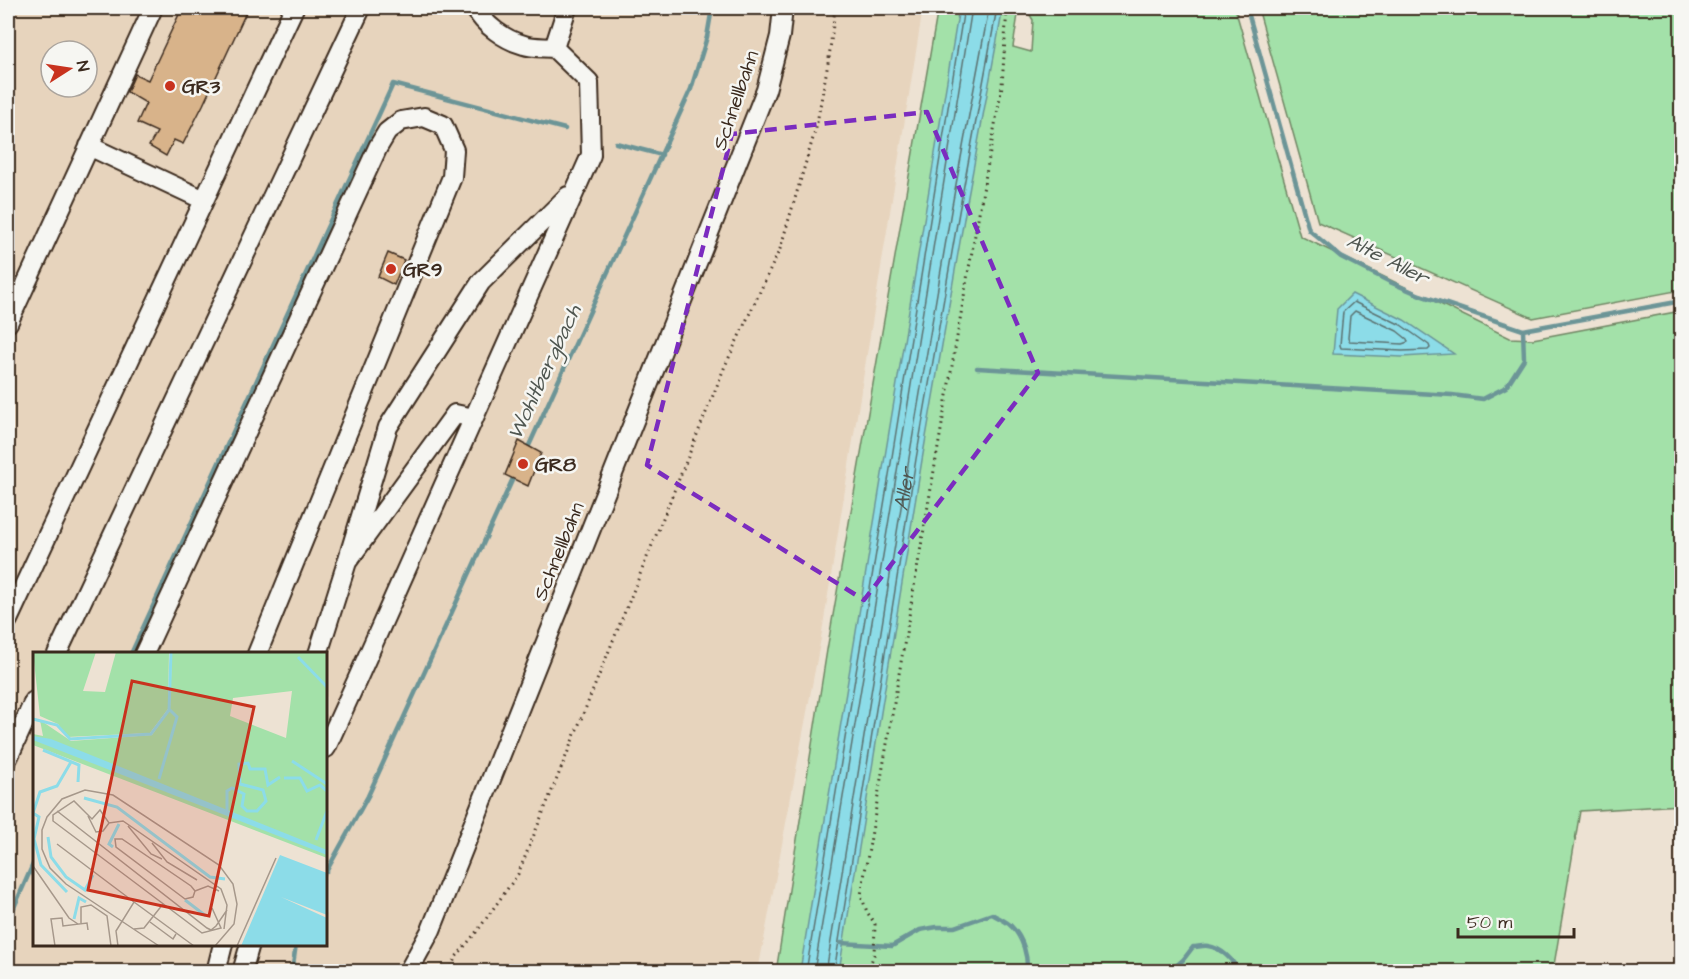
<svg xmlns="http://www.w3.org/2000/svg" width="1689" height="979" viewBox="0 0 1689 979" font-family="'Architects Daughter',sans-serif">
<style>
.built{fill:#e7d4bd;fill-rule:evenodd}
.green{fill:#a3e1a9;stroke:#6f8664;stroke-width:1.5}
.water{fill:#8cdce8;stroke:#6c9597;stroke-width:1.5}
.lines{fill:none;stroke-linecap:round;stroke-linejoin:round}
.shore{stroke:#5b716f;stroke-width:1.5}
.stream{stroke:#6c9597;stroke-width:4.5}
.building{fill:#d8b38a;stroke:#3b2a1e;stroke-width:1.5}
.street-casing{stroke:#3b2a1e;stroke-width:22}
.path{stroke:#3b2a1e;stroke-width:3;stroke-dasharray:1.5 4.5;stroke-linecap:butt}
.street{stroke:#f6f6f2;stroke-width:18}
.marked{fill:none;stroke:#7b2cbf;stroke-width:4.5;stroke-dasharray:12 8;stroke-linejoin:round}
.poi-dot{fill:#c8321e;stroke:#f6f6f2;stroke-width:2}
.labels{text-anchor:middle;stroke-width:5;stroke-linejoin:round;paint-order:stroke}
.poi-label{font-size:20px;font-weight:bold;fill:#3b2a1e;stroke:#f6f6f2;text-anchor:start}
.street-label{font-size:20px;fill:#3b2a1e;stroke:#f6f6f2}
.water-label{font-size:21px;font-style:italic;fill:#4f5650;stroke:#f6f6f2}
.inset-river{fill:none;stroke:#8cdce8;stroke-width:3}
.inset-road{fill:none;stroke:#a6988b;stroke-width:1.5}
.view{fill:#c8321e;fill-opacity:0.15;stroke:#c8321e;stroke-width:3}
.inset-edge{fill:none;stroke:#3b2a1e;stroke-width:3}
</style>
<rect width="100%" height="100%" fill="#ede2d3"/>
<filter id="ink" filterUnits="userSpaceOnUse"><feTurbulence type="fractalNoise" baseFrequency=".0167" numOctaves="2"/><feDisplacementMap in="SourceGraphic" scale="12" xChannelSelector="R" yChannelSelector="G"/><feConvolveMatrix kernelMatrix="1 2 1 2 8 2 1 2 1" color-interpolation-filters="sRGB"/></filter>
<g filter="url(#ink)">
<path class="built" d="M8,8h915l-102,630 -63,333h-750zM51,51h36v36h-36zM34,654h292v290h-292z"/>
<path class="green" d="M938,8h81l-6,39 18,5 2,-32 -6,-10v-2h208l65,228 210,102 23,1 148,-28v494l-101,6 -27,160 -777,1 51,-322z
M1258,8h423v282l-148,28 -215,-96z"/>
<path class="water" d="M959,8h44l-38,205 -43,247 -83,511h-39z
M1352,294l52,26 50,34 -52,3 -69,-3 4,-45z"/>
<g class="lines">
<g class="shore">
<path d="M1354,302l47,23 28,20 1,3 -2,2 -26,1 -61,-3 -1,-3 3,-33z"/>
<path d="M1355,311l42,20 10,8 1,3 -6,2 -53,-3 -1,-3 2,-22z"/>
<path d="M806,972l86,-515 72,-449"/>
<path d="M814,972l85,-513 73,-451"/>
<path id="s1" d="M826,972l83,-514 42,-247 38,-203"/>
<path d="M834,972l82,-513 43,-247 38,-204"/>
</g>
<path class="stream" d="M116,8l14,3
M1247,8l62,222 32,27 51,26 28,12 103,35 159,-29
M616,143l46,12
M977,368l475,27 31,4 23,-12 18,-28 -1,-29
M527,450l164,-361 16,-52 5,-29
M131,654l262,-570 172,45
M326,872l42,-76 147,-322
M8,921l26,-59
M841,943l51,3 28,-16 17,-3h18l37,-13c6,4 15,7 20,13 11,11 16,29 15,45
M292,972l4,-28
M1169,972l14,-12 10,-13c4,0 11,-2 15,-1 13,2 26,14 30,26"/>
</g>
<path class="building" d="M182,8h66l-45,97 -20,39 -9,-4 -8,16 -17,-10 8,-14 -20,-9 9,-20 -19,-11 8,-18 13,6z
M388,253l16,7 -10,25 -16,-8z
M519,441l22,12 -13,33 -23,-11z"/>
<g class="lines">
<g class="street-casing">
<path id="street" d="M475,8c9,17 30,32 49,37 9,3 20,2 30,3
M89,146l115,54
M8,323l145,-315
M347,562l41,-135 93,-145 87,-86
M8,620l286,-612
M57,654l304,-646
M144,654l234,-507 9,-15 14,-11 23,-4 19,8 11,25 -2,27 -195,477
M318,654l29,-92 108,-148 19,4
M326,748l31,-68 234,-525 -2,-73 -35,-34 13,-40
M8,758l26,-57
M216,972l7,-28
M242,972l8,-28
M408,972l23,-42 335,-840 14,-54 3,-28"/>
</g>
<path class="path" d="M448,972l8,-15 22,-27 40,-56 207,-508 55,-117 36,-121 13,-70 6,-50
M867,972l7,-17 1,-31 -8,-12 -6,-17 106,-616 35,-193 5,-78"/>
<use href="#street" class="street"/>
</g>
</g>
<path class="marked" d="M927,112l111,261 -174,227 -217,-135 85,-331z"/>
<g class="poi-dot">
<circle cx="170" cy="86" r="6"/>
<circle cx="391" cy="269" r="6"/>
<circle cx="523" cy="464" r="6"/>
</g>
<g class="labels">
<g class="poi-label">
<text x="182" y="93">GR3</text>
<text x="403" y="276">GR9</text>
<text x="535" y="471">GR8</text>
</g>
<g class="street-label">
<text transform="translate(735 100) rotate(-71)" y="7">Schnellbahn</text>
<text transform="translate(558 551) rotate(-68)" y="7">Schnellbahn</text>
</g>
<g class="water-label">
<text transform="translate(1388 259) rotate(27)" y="7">Alte Aller</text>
<text transform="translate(544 372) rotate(-65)" y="7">Wohltbergbach</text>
<text dy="7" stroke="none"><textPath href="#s1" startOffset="489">Aller</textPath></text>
</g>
</g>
<g transform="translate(33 652)">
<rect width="294" height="294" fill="#ede2d3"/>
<path d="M0,0h63l-13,39 22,1 11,-40h53l-1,57 -18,24 -83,4 -9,-13 -18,-8zM139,0h155v206l-294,-113v-11l10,2 -3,-16 31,21 81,-6 18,-26zM259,39l-6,47 -56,-22 3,-18z" fill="#a3e1a9" fill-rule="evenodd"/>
<path d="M0,84l18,3 276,111v5l-294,-115zM247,203l47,18v42l-46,-18 46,21v28h-86z" fill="#8cdce8"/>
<path class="inset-river" d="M265,5l29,30M0,67l24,6 13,14 81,-5 18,-24 2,-58M10,98l36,15 -1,17M259,109l35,23M251,126h16l7,13 13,-6 7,6M126,127l18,-62 -7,-7M51,146l33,9 93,70 15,2M194,159v-20l5,-3 12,6 -2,12 5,5h10l9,-10 -3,-11 -23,-6 -1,-20 9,-1 2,6h15l3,16 12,-8M0,161l6,4 -5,22 7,26 26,27M0,161l7,-21 17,-6 14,-24M15,185l3,20 15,20 19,13 8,-15M283,188l11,-29M80,195l-4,-3 10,-20M152,248l21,16M41,267l5,-21 7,4"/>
<path class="inset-road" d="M24,159l150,117 4,2 5,-4 11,-16M55,164l8,16 7,-1 6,-8M95,174l23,28 11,5M82,187h7l69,47 4,5 -2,6 -8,2 -69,-52zM119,191l15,19 30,18M24,192l77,58M0,214l36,52 9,6M162,239l13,-5 11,5M179,256l9,20 -19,5 -149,-112v-6l21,-14 18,18 8,-9 9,13 14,-2 98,68 6,16 -3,24M117,270l23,17 3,-5M48,271v-16l10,-2 16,11 4,30M101,277l10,-1 19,-24M22,294l-4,-27 11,-1 1,8 24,-3 1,7M85,294l-2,-15 18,-29 60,44M126,294l-93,-62 -16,-16 -8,-19v-19l5,-13 15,-18 23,-9 28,5 106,70 14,19 4,20 -3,20 -19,22M204,294l39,-88"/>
<path class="view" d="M99,29l122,26 -45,209 -121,-26z"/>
<rect width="294" height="294" class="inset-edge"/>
</g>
<rect width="1689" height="979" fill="none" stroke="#f6f6f2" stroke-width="30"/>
<rect x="15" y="15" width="1659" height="949" fill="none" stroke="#3b2a1e" stroke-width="2" filter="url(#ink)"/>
<g transform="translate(69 69) rotate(78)"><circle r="28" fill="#f6f6f2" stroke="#aba49d" stroke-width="1.5"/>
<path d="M0-4.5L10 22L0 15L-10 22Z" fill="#c8321e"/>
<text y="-9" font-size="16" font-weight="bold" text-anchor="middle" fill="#3b2a1e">N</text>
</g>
<path d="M1458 928v9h116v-9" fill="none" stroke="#3b2a1e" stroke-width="3"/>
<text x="1467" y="928" font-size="18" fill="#3b2a1e" stroke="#f6f6f2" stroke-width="4.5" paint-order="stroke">50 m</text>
</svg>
